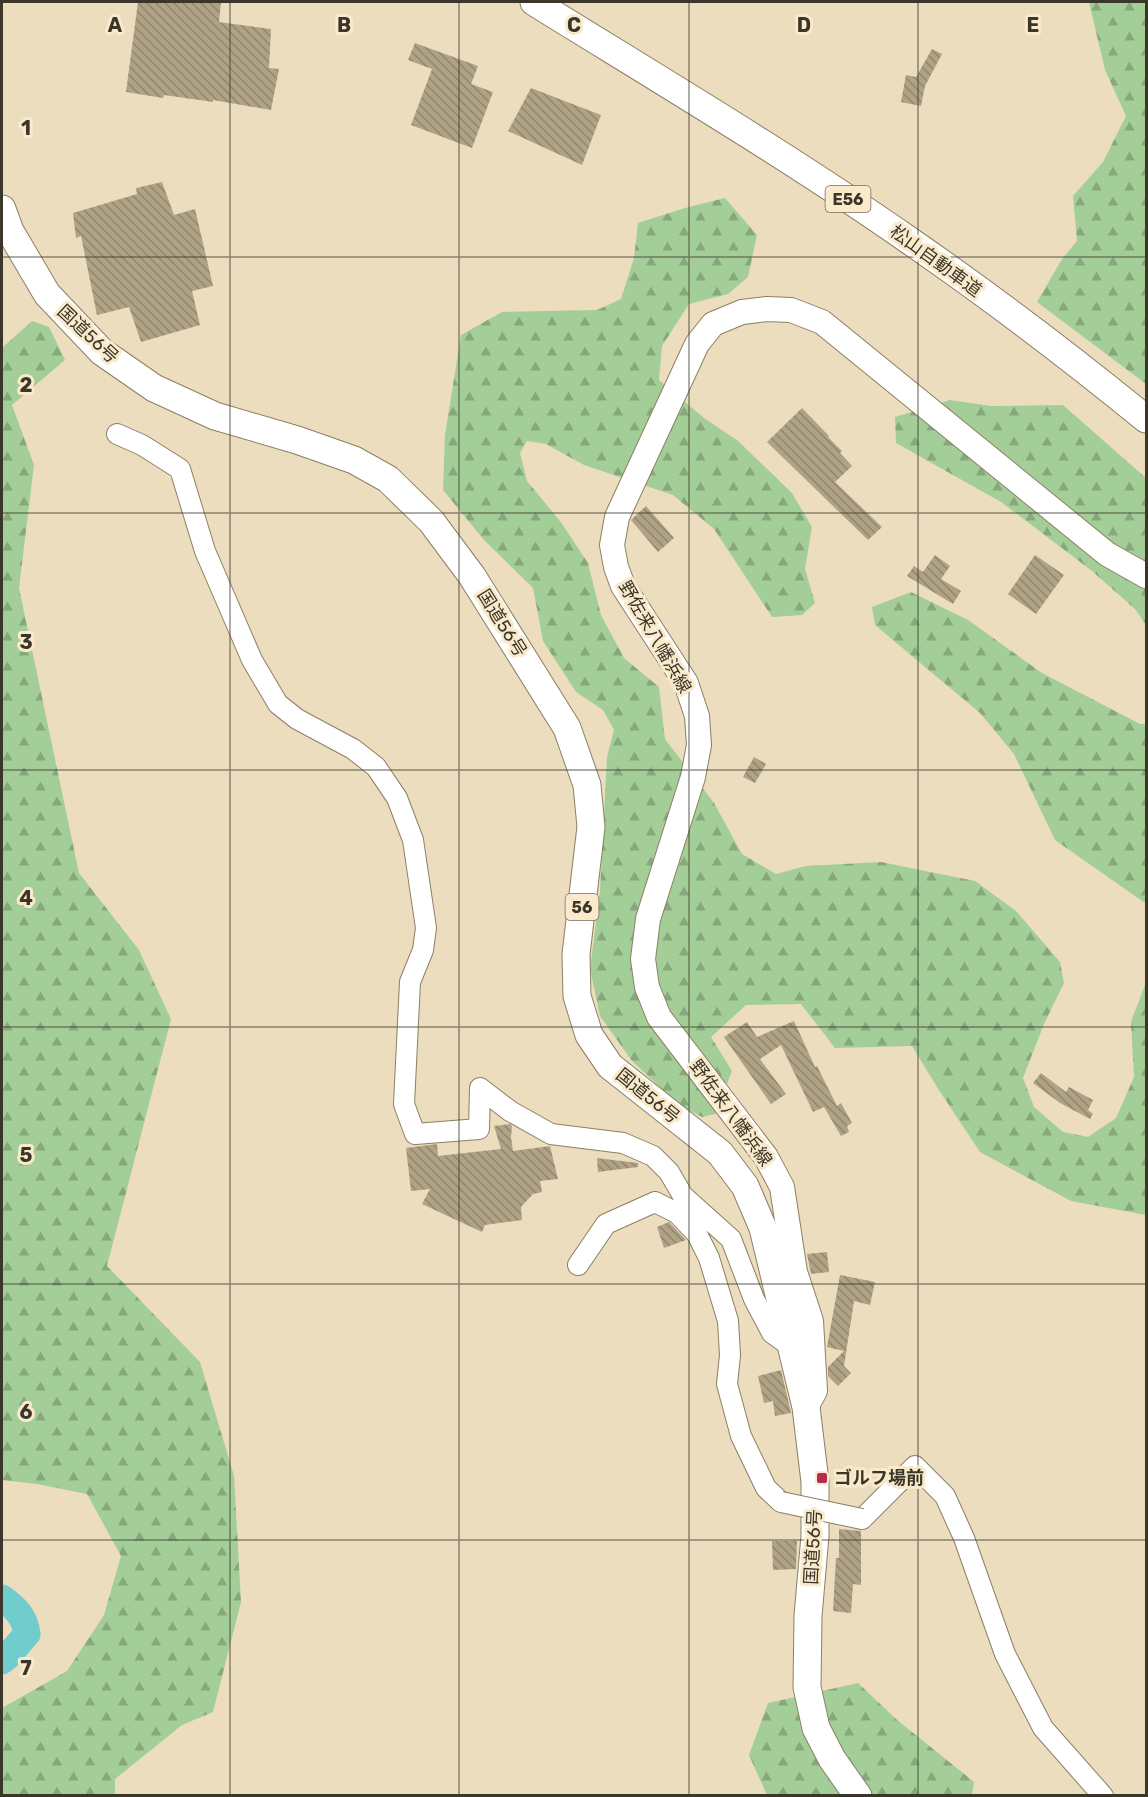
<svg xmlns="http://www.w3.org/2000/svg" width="1148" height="1797" viewBox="0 0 1148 1797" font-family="Rubik,'Noto Sans JP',sans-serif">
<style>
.forest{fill:url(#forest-firs)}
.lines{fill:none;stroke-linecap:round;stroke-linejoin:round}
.river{stroke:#71cdcd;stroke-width:27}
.building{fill:url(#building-back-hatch)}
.minor-casing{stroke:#8c7f63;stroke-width:22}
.major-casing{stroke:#8c7f63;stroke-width:26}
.highway-casing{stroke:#8c7f63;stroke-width:29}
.minor{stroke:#fff;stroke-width:20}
.major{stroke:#fff;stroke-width:24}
.highway{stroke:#fff;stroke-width:27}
.minor-bridge-casing{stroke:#8c7f63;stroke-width:22;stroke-linecap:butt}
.minor-bridge{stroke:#fff;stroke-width:20}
.grid{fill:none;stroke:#3c362a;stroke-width:1.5;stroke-opacity:0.55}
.poi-dot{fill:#ba2950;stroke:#f9eacb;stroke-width:2}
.labels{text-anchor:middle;stroke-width:6;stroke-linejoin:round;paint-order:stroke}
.shield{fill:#f9eacb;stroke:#756c5a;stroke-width:1.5}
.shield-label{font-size:16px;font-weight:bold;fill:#3c362a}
.street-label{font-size:18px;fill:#3c362a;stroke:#f9eacb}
.poi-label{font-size:18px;font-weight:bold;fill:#3c362a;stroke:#f9eacb;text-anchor:start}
.grid-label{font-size:20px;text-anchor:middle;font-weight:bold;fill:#3c362a;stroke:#f9eacb;stroke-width:6;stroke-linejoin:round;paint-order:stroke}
</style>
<defs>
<pattern id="forest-firs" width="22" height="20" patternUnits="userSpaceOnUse" patternTransform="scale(1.5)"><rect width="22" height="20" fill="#a4ce98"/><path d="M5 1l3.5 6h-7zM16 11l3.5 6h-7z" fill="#87a87c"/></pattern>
<pattern id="building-back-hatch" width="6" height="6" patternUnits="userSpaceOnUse" patternTransform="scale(1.5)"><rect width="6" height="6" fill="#b0a385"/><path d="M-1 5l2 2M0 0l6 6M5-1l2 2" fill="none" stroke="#90866d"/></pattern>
</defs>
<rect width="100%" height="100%" fill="#ebddbe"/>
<path class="forest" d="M1089,2h57v382l-109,-82 25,-43 15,-18 -4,-45 30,-34 23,-46 -21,-46z
M725,198l32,37 -9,42 -20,17 -39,10 -27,42 -3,34 45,38 34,23 54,52 20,34 -7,42 10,34 -13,12 -30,2 -58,-88 -41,-34 -89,-30 -38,-21 -19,-3 -7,12 7,28 33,40 28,42 13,52 23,43 35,29 6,52 49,64 28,51 34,20 30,-8 75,-4 94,19 41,30 44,51 4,21 -20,41 -21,54 11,29 29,25 25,5 28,-19 18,-41 -3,-55 15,-40v233l-75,-14 -91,-49 -43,-65 -25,-41 -77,2 -34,-44 -55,1 -35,32 21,34 -17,43 -13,3 -23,-12 -47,-44 -32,-45 -10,-47 10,-78 7,-134 7,-27 -11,-20 -27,-18 -33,-51 -10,-53 -49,-48 -41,-50 2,-55 16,-100 41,-23 95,-2 24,-11 13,-41 4,-35 47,-15z
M32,321l17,6 16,33 -53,45 22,60 -15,123 60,285 60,77 32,69 -64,247 93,96 34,114 7,126 -28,110 -31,13 -67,54v16h-113v-87l65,-37 37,-56 17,-59 -34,-62 -50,-10 -35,-4v-1132z
M950,400l41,6 72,-1 83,73v147l-11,-16 -43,-38 -91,-69 -105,-59 -1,-26z
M911,592l57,28 74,53 98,51h6v185l-1,-6 -90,-63 -41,-86 -34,-41 -105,-88 -3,-18z
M858,1683l38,36 78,63 -2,13h-205l-18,-40 19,-52z"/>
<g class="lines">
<path class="river" d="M2,1598c13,9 23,19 25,36l-19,22 -6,5"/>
</g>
<path class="building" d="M138,2h83l-2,20 52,7 -2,39 10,1 -8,41 -58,-10v2l-49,-7 -1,3 -37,-6z
M415,43l63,23 -7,18 22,8 -21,56 -61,-23 21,-56 -24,-9z
M932,49l10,5 -17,32 -4,20 -20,-4 5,-27 10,2z
M531,88l70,27 -19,50 -74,-34z
M162,182l12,33 21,-6 18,77 -21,5 8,34 -59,17 -12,-35 -32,8 -16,-79 -5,2 -3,-25 64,-19 -1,-6z
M802,408l27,28 -1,1 14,14 -2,2 12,13 -17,16 47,45 -14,13 -101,-98z
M646,506l28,32 -16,14 -27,-32z
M935,555l15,11 -9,13 20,12 -8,13 -46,-28 7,-10 9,6z
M1035,555l29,20 -28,39 -28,-20z
M754,757l12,7 -11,19 -12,-6z
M794,1021l21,46 2,-1 20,40 4,-3 11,20 -5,3 2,6 -8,4 -17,-29 -11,5 -32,-67 -21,14 26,35 -15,10 -47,-67 23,-15 10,15z
M1041,1073l25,19 3,-5 24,13 -5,10 5,4 -3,5 -30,-16 -27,-20z
M510,1124l2,2 -1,11 2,14 37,-5 8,33 -18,2 2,11 -9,2 -12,13 1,13 -37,5 -3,7 -60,-28 8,-15 -19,2 -5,-43 31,-4 1,12 63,-7 -7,-23z
M597,1158l41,5v4l-40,5z
M669,1222l17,18 -22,8 -7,-21z
M827,1252l2,20 -18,2 -4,-20z
M840,1275l35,7 -5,23 -16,-4 -10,65 7,7 -13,13 -10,-10v-9l16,-16 -17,-4z
M781,1370l10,43 -16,3 -2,-15 -9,2 -6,-27z
M839,1529l22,2v54l-8,-1 -2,29 -18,-2 3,-53h3z
M772,1541h25l-1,28 -23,1z"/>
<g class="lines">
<g class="minor-casing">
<path id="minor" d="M117,434l25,11 38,24 25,82 47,109 26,44 19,15 56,30 23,18 21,31 16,42 13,88 -3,22 -13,32 -6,122 11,30 64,-5 1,-41 30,23 41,23 72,9 30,13 16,16 14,24 48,43 23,60 18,34 21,15
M578,1265l28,-41 49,-22 22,11 20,21 12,24 19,63 2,34 -3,29 14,52 25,52 15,14
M862,1519l53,-53 30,30 19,42 41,116 38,74 60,68"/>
</g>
<g class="major-casing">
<path id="major" d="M806,1407l9,-16 -4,-70 -16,-49 -13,-85 -16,-30 -107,-140 -12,-30 -4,-28 5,-40 45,-142 6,-32 -2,-29 -11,-33 -63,-97 -7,-19 -4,-22 5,-28 80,-173 16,-20 29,-12 25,-3 24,1 31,12 285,232 39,22"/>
</g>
<g class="highway-casing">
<path id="highway" d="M534,2c126,78 254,154 376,239 81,56 160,116 236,178
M2,209l8,22 37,63 55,58 52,36 61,28 82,24 57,20 34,19 43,42 41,55 95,152 20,57 4,42 -15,127 1,42 12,39 21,31 110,87 25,33 18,42 43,179 9,75v54l-7,80 -1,71 9,41 16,31 26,37"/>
</g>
<use href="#minor" class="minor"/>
<use href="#major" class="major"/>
<use href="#highway" class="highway"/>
<g class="minor-bridge-casing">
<path id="minor-bridge" d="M781,1502l81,17"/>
</g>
<use href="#minor-bridge" class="minor-bridge"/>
</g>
<path class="grid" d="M230,2v1794M459,2v1794M689,2v1794M918,2v1794M2,257h1144M2,513h1144M2,770h1144M2,1027h1144M2,1284h1144M2,1540h1144"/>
<rect class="poi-dot" x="816" y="1472" width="12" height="12" rx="3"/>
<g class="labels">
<g class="shield">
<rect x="825.5" y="186" width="45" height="26" rx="4.5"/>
<rect x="565.5" y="894" width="33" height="26" rx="4.5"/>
</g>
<g class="shield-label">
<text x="848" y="205">E56</text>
<text x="582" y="913">56</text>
</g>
<g class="street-label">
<text transform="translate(936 261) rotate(36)" y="6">松山自動車道</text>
<text transform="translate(88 334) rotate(43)" y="6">国道56号</text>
<text transform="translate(502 623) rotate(58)" y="6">国道56号</text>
<text transform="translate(655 637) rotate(60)" y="6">野佐来八幡浜線</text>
<text transform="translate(648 1096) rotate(39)" y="6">国道56号</text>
<text transform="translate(731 1113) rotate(54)" y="6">野佐来八幡浜線</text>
<text transform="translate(813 1547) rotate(-87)" y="6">国道56号</text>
</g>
<g class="poi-label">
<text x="834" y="1484">ゴルフ場前</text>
</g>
</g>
<g class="grid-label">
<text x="115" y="32">A</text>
<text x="344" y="32">B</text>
<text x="574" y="32">C</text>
<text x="804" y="32">D</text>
<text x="1033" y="32">E</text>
<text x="26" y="135">1</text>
<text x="26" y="392">2</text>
<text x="26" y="649">3</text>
<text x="26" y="905">4</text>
<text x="26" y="1162">5</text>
<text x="26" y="1419">6</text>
<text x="26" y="1675">7</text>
</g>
<rect width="1148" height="1797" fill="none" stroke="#3c362a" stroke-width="6"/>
</svg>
